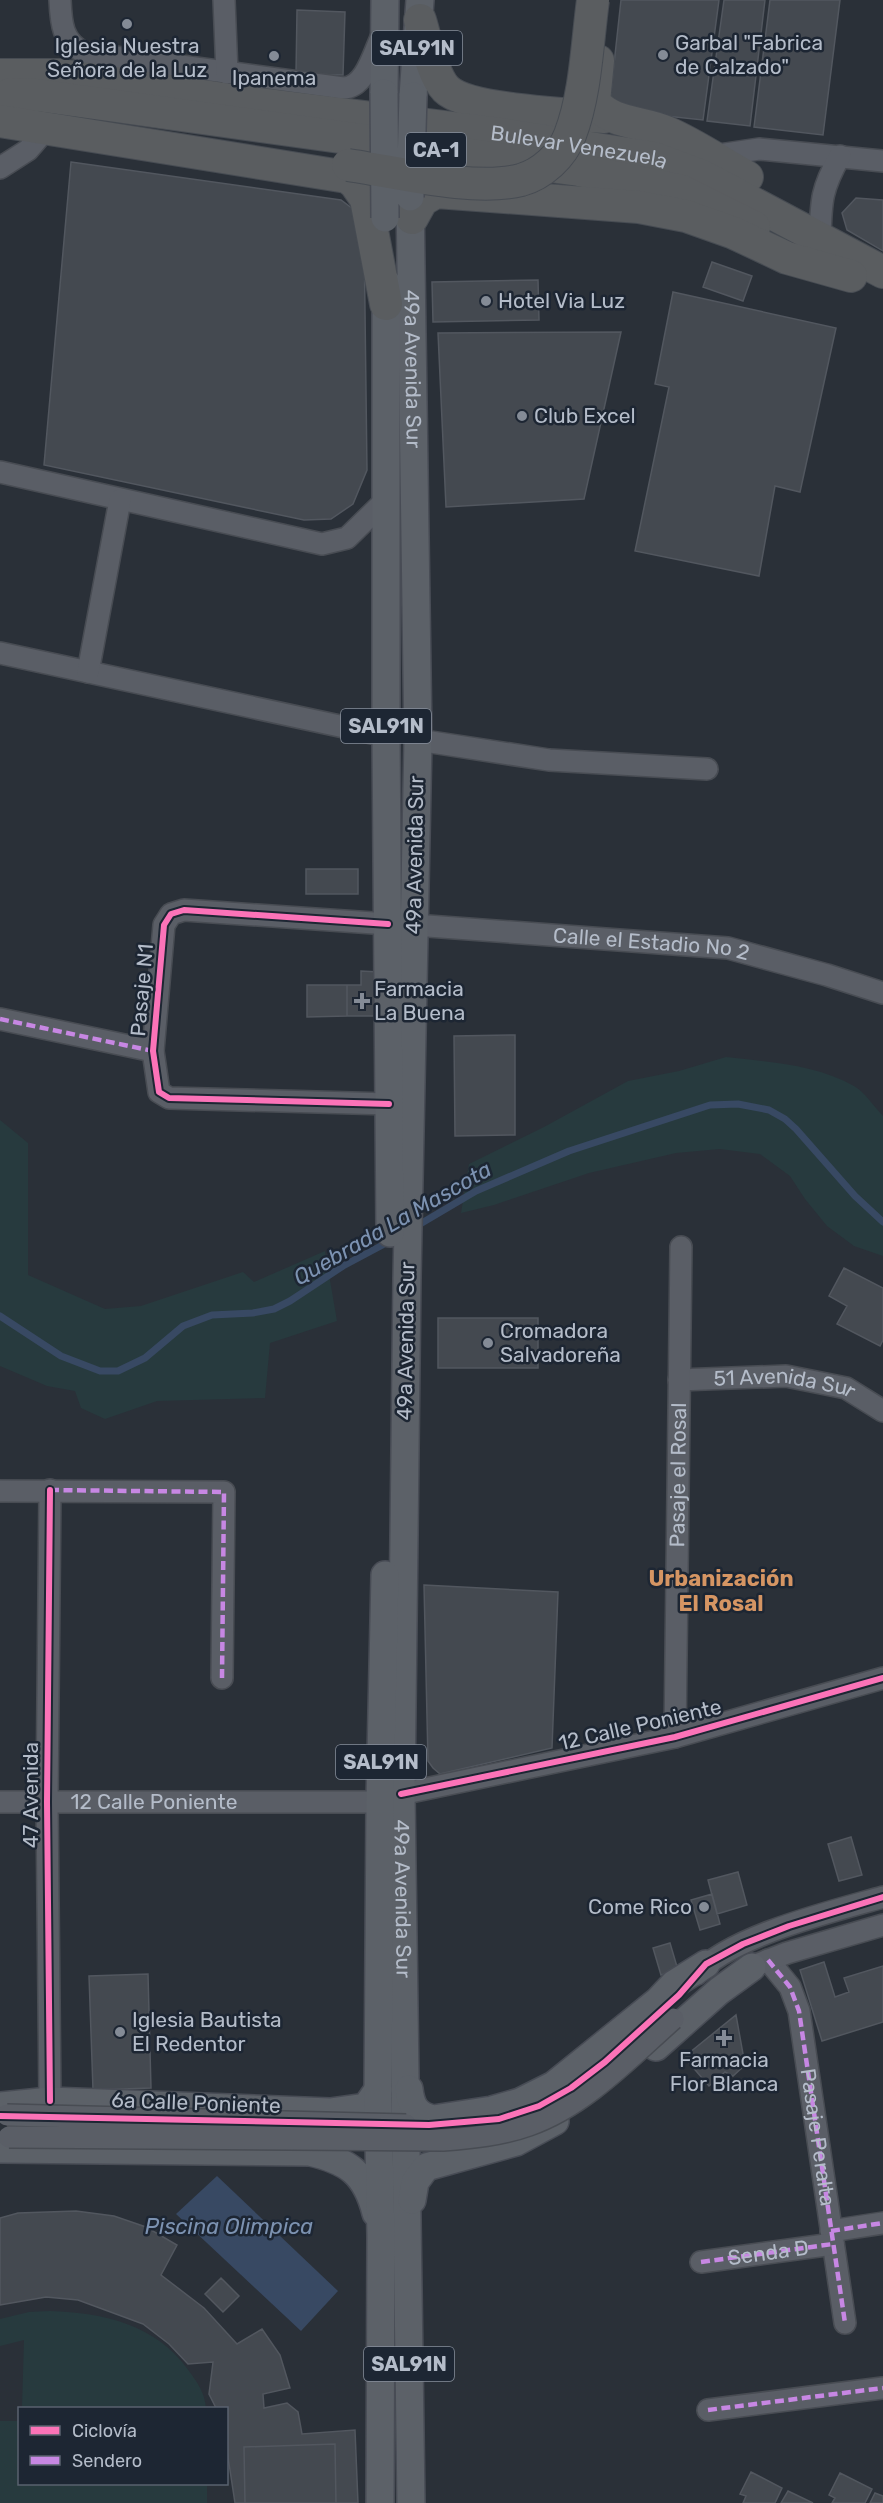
<svg xmlns="http://www.w3.org/2000/svg" width="883" height="2503" viewBox="0 0 883 2503" font-family="Rubik,sans-serif">
<style>
.green{fill:#273a3e}
.water{fill:#384963}
.lines{fill:none;stroke-linecap:round;stroke-linejoin:round}
.stream{stroke:#384963;stroke-width:7}
.building{fill:#444950;stroke:#52575f;stroke-width:1.5}
.minor-casing{stroke:#484c53;stroke-width:24}
.major-casing{stroke:#484c55;stroke-width:30}
.highway-casing{stroke:#474c53;stroke-width:34}
.minor{stroke:#5a5e66;stroke-width:21}
.major{stroke:#5c6168;stroke-width:27}
.highway{stroke:#5a5d60;stroke-width:32}
.minor-bridge-casing{stroke:#484c53;stroke-width:24;stroke-linecap:butt}
.major-bridge-casing{stroke:#484c55;stroke-width:30;stroke-linecap:butt}
.highway-bridge-casing{stroke:#474c53;stroke-width:34;stroke-linecap:butt}
.minor-bridge{stroke:#5a5e66;stroke-width:21}
.major-bridge{stroke:#5c6168;stroke-width:27}
.highway-bridge{stroke:#5a5d60;stroke-width:32}
.quiet{stroke:#c787e3;stroke-width:4.5;stroke-dasharray:9 4.5;stroke-linecap:butt}
.cycleway-casing{stroke:#1d2633;stroke-width:10}
.cycleway{stroke:#fb73b8;stroke-width:6}
.poi-dot{fill:#848b96;stroke:#1d2633;stroke-width:2}
.labels{text-anchor:middle;stroke-width:5;stroke-linejoin:round;paint-order:stroke}
.shield{fill:#1d2633;stroke:#878f9c;stroke-width:1.5}
.shield-label{font-size:20px;font-weight:bold;fill:#b4bcc9}
.poi-label{font-size:21px;fill:#b4bcc9;stroke:#1d2633;text-anchor:start}
.street-label{font-size:21px;fill:#b4bcc9;stroke:#1d2633}
.water-label{font-size:22px;font-style:italic;fill:#7c92b1;stroke:#1d2633}
.neighbourhood-label{font-size:22px;font-weight:bold;fill:#d59563;stroke:#1d2633}
</style>
<rect width="100%" height="100%" fill="#2a3038"/>
<path class="green" d="M726,1057c42,5 89,7 128,29 11,6 20,21 29,30v140l-29,-10 -27,-20 -22,-27 -15,-23 -30,-22 -40,-5 -44,4 -87,20 -95,32 -33,8 8,-49 75,-37 84,-46 51,-10z
M0,1120l28,23v132l77,34 36,-3 102,-34 11,10 71,-31 12,70 -67,22 -5,55 -108,3 -52,18 -24,-11 -6,-17 -28,-5 -47,-20z
M50,2311c54,2 106,13 139,60 9,12 16,23 17,37h-184l2,-68 -24,6v-27l29,-7z
M0,2421h19l1,63h187v19h-207z"/>
<path class="water" d="M217,2176l121,115 -37,40 -125,-117z"/>
<g class="lines">
<path class="stream" d="M415,1227l61,-36 93,-40 141,-46 28,-1 31,6 16,9 11,10 59,67 28,26
M0,1316l61,40 39,15h18l27,-13 38,-32 29,-11 41,-2 21,-4 16,-8 53,-35 47,-25"/>
</g>
<path class="building" d="M621,0h98l-16,120 -94,-10z
M724,0h41l-15,126 -43,-5z
M770,0h70l-17,135 -69,-8z
M297,10l48,2 -2,63 -47,-1z
M71,162l270,38 12,9 11,22 3,239 -14,34 -22,15 -27,1 -260,-55z
M856,198l27,2v51l-36,-21 -5,-17z
M712,262l40,14 -9,25 -40,-14z
M538,280l1,40 -106,2 -1,-40z
M673,292l163,36 -36,164 -25,-6 -16,90 -124,-25 34,-164 -14,-3z
M621,332l-37,167 -138,8 -8,-174z
M306,869h52v25h-52z
M361,971l18,1 -1,44h-31v-31h14z
M307,985h40v31l-40,1z
M515,1035v100l-60,1 -1,-100z
M844,1268l39,20v52l-3,6 -43,-22 10,-18 -18,-10z
M438,1318h100v50h-100z
M424,1585l134,7 -6,156 -112,26 -7,-6 -5,-7z
M851,1837l11,38 -23,6 -11,-37z
M738,1872l9,33 -30,9 -9,-34z
M712,1894l8,30 -20,6 -9,-30z
M670,1943l8,27 -17,5 -8,-27z
M824,1962l11,35 14,-5 -5,-14 39,-12v56l-61,19 -22,-71z
M148,1974l3,114 -58,2 -4,-114z
M736,2015l9,50 -12,11 -8,-4 -16,14 -25,-29z
M76,2211l38,5 32,11 31,18 -16,30 43,33 33,36 25,-15 18,26 10,33 -27,6 1,14 23,-5 11,9 4,22 53,-4 3,73h-22l-1,-59 -91,3 1,56h-10l-9,-59v-36h-10l-7,-14 4,-32 -25,2 -19,-20 -26,-20 -65,-24 -32,-3 -46,8v-87l18,-5z
M221,2278l18,18 -16,16 -18,-18z
M335,2444l1,59h-91l-1,-56z
M751,2472l31,16 -7,15h-32l3,-7 -6,-2z
M840,2473l32,16 -7,14h-33l3,-5 -6,-3z
M788,2491l25,12h-32z
M875,2493l8,3v7h-13z"/>
<g class="lines">
<g class="minor-casing">
<g id="minor">
<path d="M60,0c1,23 2,42 25,53l258,35c23,0 31,-37 40,-55"/>
<path d="M224,0l3,73"/>
<path d="M712,156l47,-7 124,12"/>
<path d="M0,168l28,-18 19,-22"/>
<path d="M820,238c1,-36 1,-49 20,-82"/>
<path d="M0,472l322,72 25,-6 39,-38"/>
<path d="M0,653l386,83"/>
<path d="M88,672l32,-172"/>
<path d="M418,740l131,20 158,9"/>
<path d="M388,924l-204,-14 -13,4 -7,11 -11,126 6,41 10,6 220,6"/>
<path id="s1" d="M414,925l314,23 99,27 56,18"/>
<path d="M0,1019l153,32"/>
<path id="s2" d="M679,1380l107,-4 60,12 37,23"/>
<path d="M50,1490l-3,312 3,299"/>
<path d="M0,1491l224,1 -2,186"/>
<path id="s3" d="M675,1737l6,-490"/>
<path d="M401,1794l274,-57 208,-59"/>
<path id="s4" d="M0,1802h380"/>
<path d="M768,1960l22,27 9,24 46,312"/>
<path d="M756,1965l31,-12 96,-28"/>
<path d="M697,1974c33,-38 137,-63 186,-77"/>
<path d="M831,2231l52,-8"/>
<path d="M701,2262l132,-18"/>
<path d="M708,2410l175,-22"/>
</g>
</g>
<g class="major-casing">
<g id="major">
<path d="M384,93l1,-93"/>
<path d="M413,96l7,-96"/>
<path id="s5" d="M410,198l8,542 -11,538 -6,516 10,709"/>
<path d="M386,282v454l4,497"/>
<path d="M656,2047l63,-56 33,-24"/>
<path d="M409,2089c2,17 7,26 24,30l59,-9 28,-8 34,-17 104,-84 16,-17 32,-20"/>
<path d="M0,2106l50,-5 280,11 36,-5 12,-17"/>
<path d="M0,2149l310,3c38,9 56,21 66,61"/>
<path d="M412,2200l3,-18 11,-15 90,-25 39,-21"/>
<path d="M380,2503l1,-266 -3,-140 2,-295 5,-227"/>
</g>
</g>
<g class="highway-casing">
<g id="highway">
<path d="M420,20c6,19 12,55 26,69 21,21 126,26 158,28"/>
<path d="M598,61l-4,41c19,23 47,19 72,30 28,12 54,30 81,45"/>
<path id="s6" d="M0,75h61l183,27 256,32 154,24 48,18 181,96"/>
<path d="M10,94l27,1 542,75 103,21 72,36"/>
<path d="M0,121l347,56 8,6 11,16 20,105"/>
<path d="M412,218l10,-18 14,-8 203,15 47,9 48,17 53,25 64,18"/>
</g>
</g>
<use href="#minor" class="minor"/>
<use href="#major" class="major"/>
<use href="#highway" class="highway"/>
<g class="minor-bridge-casing">
<path id="minor-bridge" d="M7,2115l399,10
M9,2137l434,3c29,-2 58,-5 86,-15 55,-19 101,-68 144,-106"/>
</g>
<g class="major-bridge-casing">
<path id="major-bridge" d="M384,93l1,125
M410,197l3,-101"/>
</g>
<g class="highway-bridge-casing">
<path id="highway-bridge" d="M348,165c48,7 127,27 173,15 21,-6 41,-24 49,-45 16,-42 17,-91 23,-135"/>
</g>
<use href="#minor-bridge" class="minor-bridge"/>
<use href="#major-bridge" class="major-bridge"/>
<use href="#highway-bridge" class="highway-bridge"/>
<g class="quiet">
<path d="M0,1019l153,32"/>
<path d="M50,1490l174,2 -2,186"/>
<path id="s7" d="M768,1960l22,27 9,24 46,312"/>
<path d="M831,2231l52,-8"/>
<path id="s8" d="M701,2262l132,-18"/>
<path d="M708,2410l175,-22"/>
</g>
<g class="cycleway-casing">
<path id="cycleway" d="M388,924l-204,-14 -13,4 -7,11 -11,126 6,41 10,6 220,6
M50,1490l-3,312 3,299
M401,1794l274,-57 208,-59
M0,2116l429,9 70,-6 40,-13 32,-18 34,-26 74,-67 27,-31 37,-20 46,-18 94,-29"/>
</g>
<use href="#cycleway" class="cycleway"/>
</g>
<g class="poi-dot">
<circle cx="127" cy="24" r="6"/>
<circle cx="663" cy="55" r="6"/>
<circle cx="274" cy="56" r="6"/>
<circle cx="486" cy="301" r="6"/>
<circle cx="522" cy="416" r="6"/>
<path d="M359 992h6v6h6v6h-6v6h-6v-6h-6v-6h6z"/>
<circle cx="488" cy="1343" r="6"/>
<circle cx="704" cy="1907" r="6"/>
<circle cx="120" cy="2032" r="6"/>
<path d="M721 2029h6v6h6v6h-6v6h-6v-6h-6v-6h6z"/>
</g>
<g class="labels">
<g class="shield">
<rect x="372" y="31" width="90" height="34" rx="4.5"/>
<rect x="406" y="133" width="60" height="34" rx="4.5"/>
<rect x="341" y="709" width="90" height="34" rx="4.5"/>
<rect x="336" y="1745" width="90" height="34" rx="4.5"/>
<rect x="364" y="2347" width="90" height="34" rx="4.5"/>
</g>
<g class="shield-label">
<text x="417" y="55">SAL91N</text>
<text x="436" y="157">CA-1</text>
<text x="386" y="733">SAL91N</text>
<text x="381" y="1769">SAL91N</text>
<text x="409" y="2371">SAL91N</text>
</g>
<g class="poi-label">
<text x="675" y="50">Garbal "Fabrica<tspan x="675" dy="24">de Calzado"</tspan></text>
<text x="127" y="53" text-anchor="middle">Iglesia Nuestra<tspan x="127" dy="24">Señora de la Luz</tspan></text>
<text x="274" y="85" text-anchor="middle">Ipanema</text>
<text x="498" y="308">Hotel Via Luz</text>
<text x="534" y="423">Club Excel</text>
<text x="374" y="996">Farmacia<tspan x="374" dy="24">La Buena</tspan></text>
<text x="500" y="1338">Cromadora<tspan x="500" dy="24">Salvadoreña</tspan></text>
<text x="692" y="1914" text-anchor="end">Come Rico</text>
<text x="132" y="2027">Iglesia Bautista<tspan x="132" dy="24">El Redentor</tspan></text>
<text x="724" y="2067" text-anchor="middle">Farmacia<tspan x="724" dy="24">Flor Blanca</tspan></text>
</g>
<g class="street-label">
<text dy="7" stroke="none"><textPath href="#s6" startOffset="584">Bulevar Venezuela</textPath></text>
<text dy="7" stroke="none"><textPath href="#s5" startOffset="171">49a Avenida Sur</textPath></text>
<text transform="translate(415 855) rotate(-89)" y="7">49a Avenida Sur</text>
<text dy="7" stroke="none"><textPath href="#s1" startOffset="238">Calle el Estadio No 2</textPath></text>
<text transform="translate(142 990) rotate(-85)" y="7">Pasaje N1</text>
<text transform="translate(406 1341) rotate(-89)" y="7">49a Avenida Sur</text>
<text dy="7" stroke="none"><textPath href="#s2" startOffset="106">51 Avenida Sur</textPath></text>
<text dy="7" stroke="none"><textPath href="#s3" startOffset="262">Pasaje el Rosal</textPath></text>
<text transform="translate(640 1725) rotate(-13)" y="7">12 Calle Poniente</text>
<text transform="translate(31 1795) rotate(-90)" y="7">47 Avenida</text>
<text dy="7" stroke="none"><textPath href="#s4" startOffset="154">12 Calle Poniente</textPath></text>
<text dy="7" stroke="none"><textPath href="#s5" startOffset="1701">49a Avenida Sur</textPath></text>
<text transform="translate(196 2103) rotate(2)" y="7">6a Calle Poniente</text>
<text dy="7" stroke="none"><textPath href="#s7" startOffset="188">Pasaje Peralta</textPath></text>
<text dy="7" stroke="none"><textPath href="#s8" startOffset="68">Senda D</textPath></text>
</g>
<g class="water-label">
<text transform="translate(392 1223) rotate(-30)" y="8">Quebrada La Mascota</text>
<text x="229" y="2234">Piscina Olimpica</text>
</g>
<g class="neighbourhood-label">
<text x="721" y="1586">Urbanización<tspan x="721" dy="25">El Rosal</tspan></text>
</g>
</g>
<rect x="18" y="2407" width="210" height="78" fill="#1d2633" stroke="#59626f" stroke-width="1.5"/>
<rect x="30" y="2426" width="30" height="9" fill="#fb73b8" stroke="#59626f" stroke-width="1.5"/>
<text x="72" y="2437" font-size="18" fill="#b4bcc9">Ciclovía</text>
<rect x="30" y="2456" width="30" height="9" fill="#c787e3" stroke="#59626f" stroke-width="1.5"/>
<text x="72" y="2467" font-size="18" fill="#b4bcc9">Sendero</text>
</svg>
